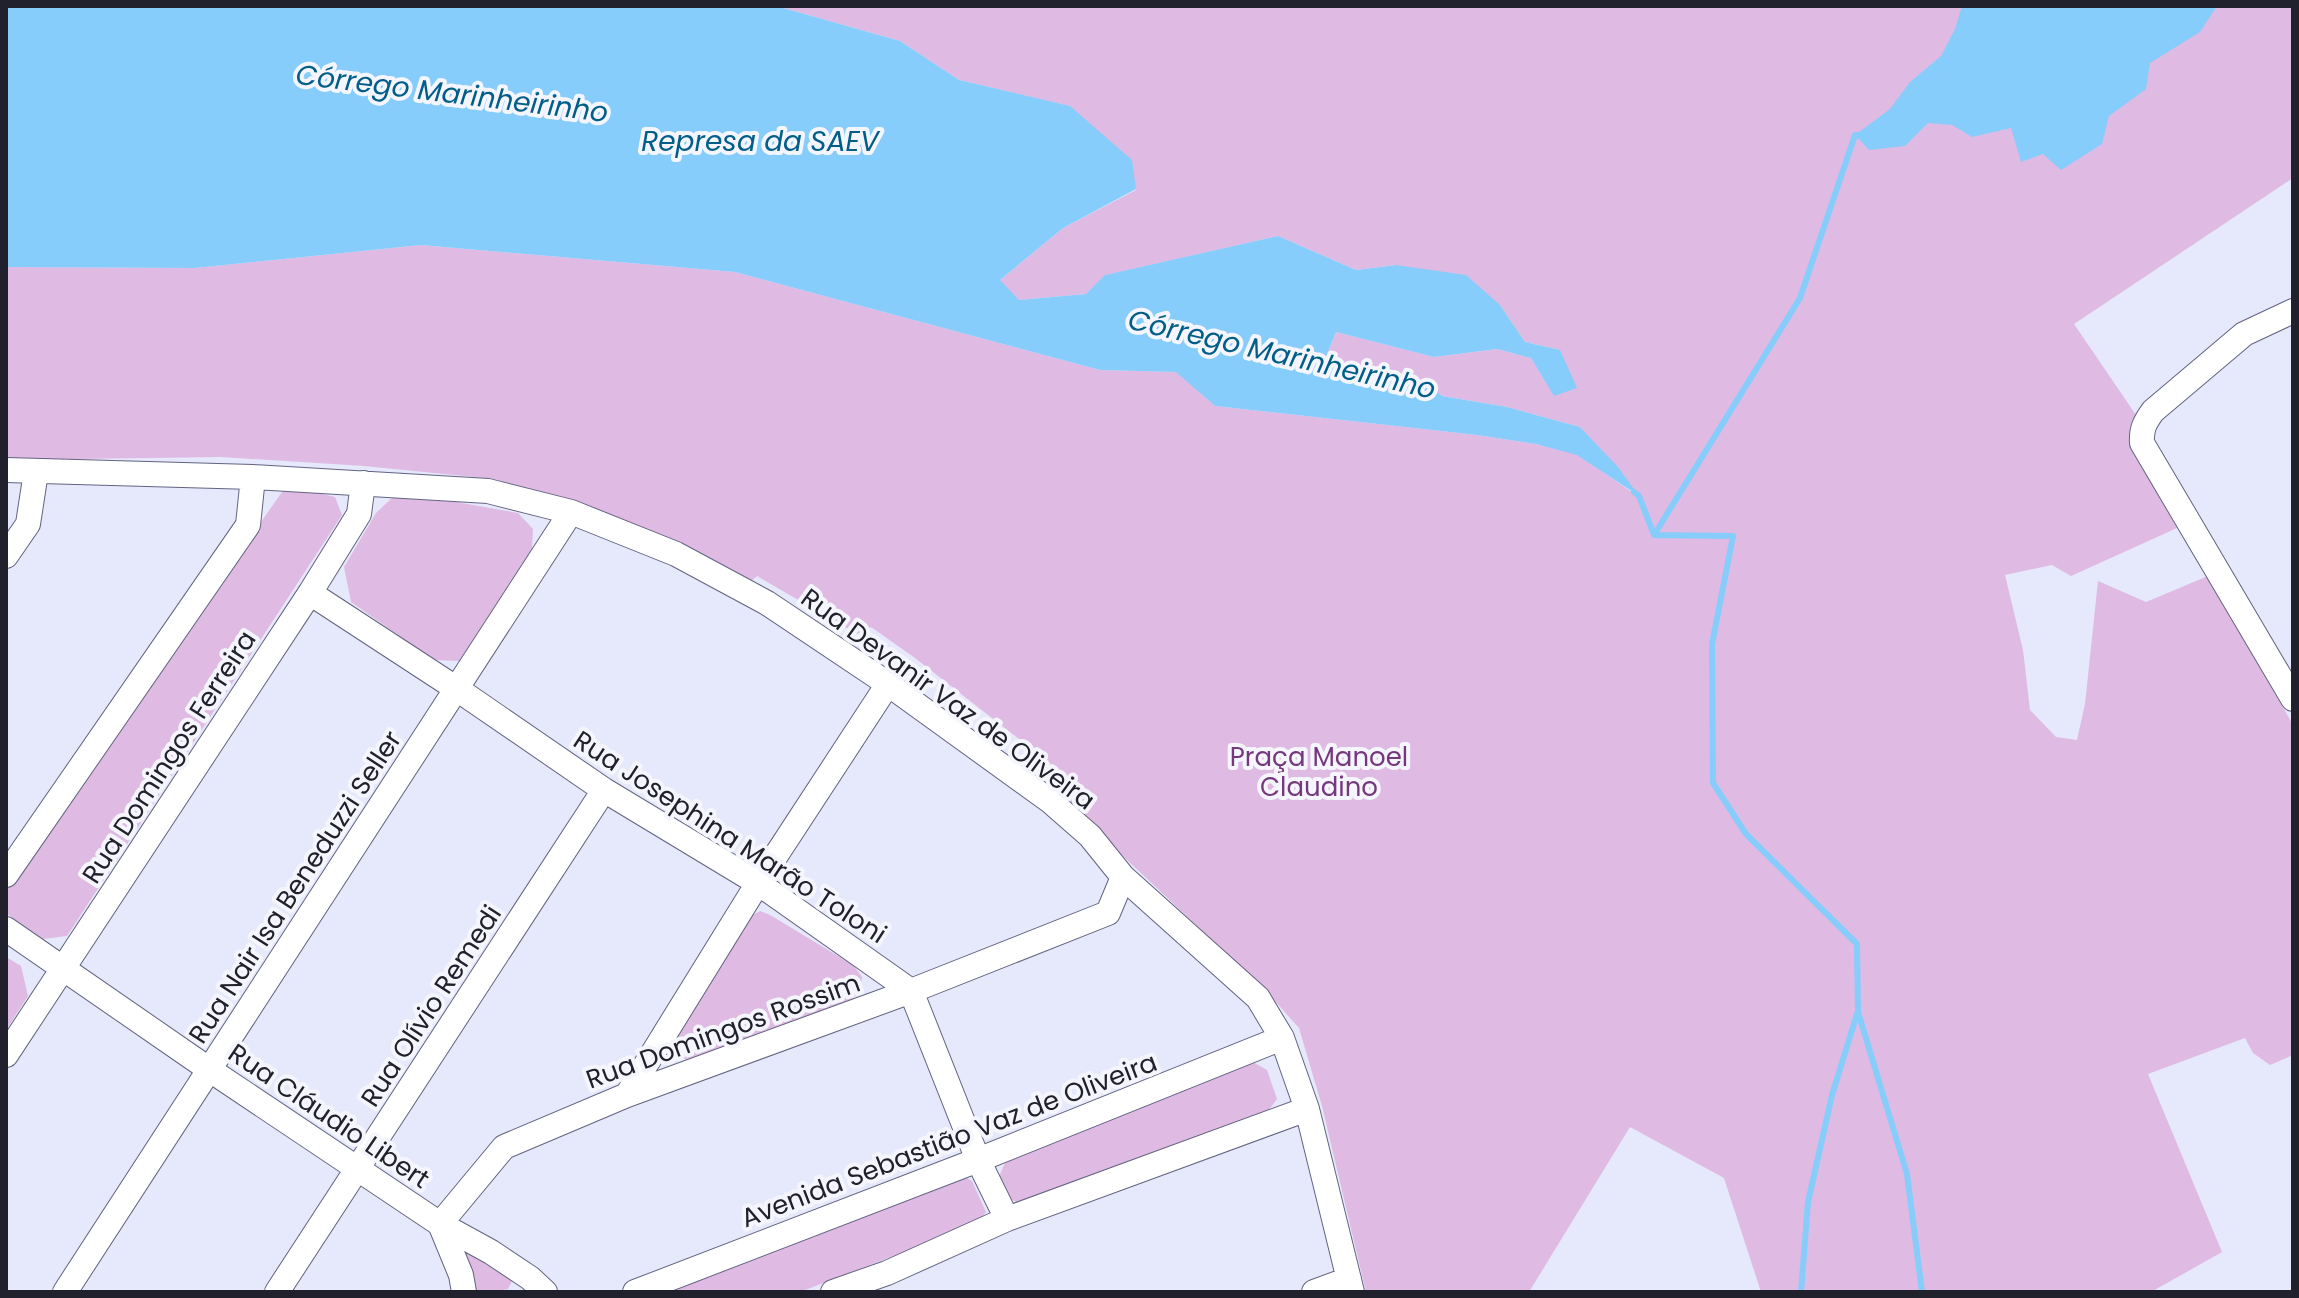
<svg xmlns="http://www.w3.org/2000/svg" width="2299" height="1298" viewBox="0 0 2299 1298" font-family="Poppins,sans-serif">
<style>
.green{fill:#dfbae3}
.water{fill:#86cdfc}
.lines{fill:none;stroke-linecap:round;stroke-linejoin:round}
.stream{stroke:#86cdfc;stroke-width:6}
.minor-casing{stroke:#626480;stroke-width:26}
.minor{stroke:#fff;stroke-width:24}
.labels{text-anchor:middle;stroke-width:8;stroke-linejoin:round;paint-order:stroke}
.street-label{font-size:26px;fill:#21212d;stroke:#f5f6fd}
.park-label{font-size:26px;fill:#76387d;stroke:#f5f6fd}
.water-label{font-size:28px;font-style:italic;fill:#015e89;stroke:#f5f6fd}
</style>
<rect width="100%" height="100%" fill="#e6e8fb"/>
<path class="green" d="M776,6h1517v172l-219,146 62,91 -7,18 9,26 39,69 -106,48 -19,-11 -47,10 18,75 7,60 26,27 21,3 8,-36 13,-123 48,21 62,-26 85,149v330l-23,10 -17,-12 -8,-15 -97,36 74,178 -71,40h-390l-37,-114 -94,-51 -101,165h-163l-44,-186 -23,-78 -33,-37 -211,-199 -2,-13 3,-11 -141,-110 -44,-31 -14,7 -100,-58 -10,9 -152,-75 -101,-31 -130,-13 -143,-9 -215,3v-193l189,1 226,-23 314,27 365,98 77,2 38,34 262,29 59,9 41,10 59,41 -56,-68 -73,-20 -65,-11 -20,-16 -52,3 -47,-19 13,-32 98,25 63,-8 34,9 23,37 6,-45 -35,-8 -25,-37 -104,-40 -40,5 -78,-34 -172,39 -20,19 -67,6 -20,-19 64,-53 73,-38 -67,-84 -110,-26 -59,-39z
M292,487l43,10 7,18 -275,421 -24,3 -37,-26v-27l276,-394z
M411,494l107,19 15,16 -1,20 -73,112 -25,-1 -83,-58 -7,-35 32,-54 16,-15z
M760,911l10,4 83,50 9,12 -2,12 -9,12 -156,62 -13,-5 -10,-8v-12l77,-121z
M6,957l15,9 7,30 -22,34z
M1251,1061l16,9 10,29 -11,15 -243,91 -15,-7 -9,-21 8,-19z
M963,1176l9,5 14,31 -10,12 -176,68h-145z
M463,1247l51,30 -6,12 -18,3h-19l-9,-40z"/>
<path class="water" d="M6,6h642l3,2 11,-2h114l124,35 59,39 111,26 62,54 4,29 -73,39 -63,52 19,20 67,-6 19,-19 173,-39 78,34 40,-5 70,10 34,30 25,37 35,8 17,38 -23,8 -23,-38 -34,-9 -63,8 -98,-25 -13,32 47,19 52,-3 20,16 65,11 73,20 38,40 21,29 -62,-41 -41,-11 -59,-9 -262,-29 -39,-34 -76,-2 -365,-98 -314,-27 -226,23 -189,-1z
M1962,6h255l-17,26 -50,31 -4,26 -37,27 -7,28 -41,26 -18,-16 -22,8 -10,-34 -39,9 -20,-12 -24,-2 -23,23 -36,4 -14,-15 35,-26 20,-27 31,-26 14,-27z"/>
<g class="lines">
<path class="stream" d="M1634,492l5,4 15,39 79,1 -21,108 1,139 33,51 111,110 1,68 49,162 15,118
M1654,535l146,-237 55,-163 7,1
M1801,1292l7,-90 24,-107 25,-81"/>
<g class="minor-casing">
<path id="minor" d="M2293,311l-49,23 -91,77c-8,11 -12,18 -11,32l151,256
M6,470l247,7 235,14 83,21 105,42 91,49 121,81 162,117 40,35 33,41 135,121 24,40 25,71 45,183
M6,556l22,-32 8,-52
M310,593l147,96 147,101 154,93 153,108 67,169 29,59
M6,875l242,-350 5,-48
M6,929l204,141 230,154 51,28 39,26 15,14
M6,1055l304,-462 49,-79 4,-31
M627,1095l131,-212 130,-199
M440,1224l64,-77 123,-52 284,-104 197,-78 15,-36
M440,1224l21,51 3,17
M65,1292l506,-780
M277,1292l327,-502
M635,1292l343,-132 304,-122
M833,1292l54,-19 120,-54 300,-110
M1314,1292l35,-13"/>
</g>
<use href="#minor" class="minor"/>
</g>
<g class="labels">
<g class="street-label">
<text transform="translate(948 699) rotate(36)" y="9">Rua Devanir Vaz de Oliveira</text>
<text transform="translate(169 757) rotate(-57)" y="9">Rua Domingos Ferreira</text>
<text transform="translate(730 837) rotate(33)" y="9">Rua Josephina Marão Toloni</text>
<text transform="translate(295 887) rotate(-57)" y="9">Rua Nair Isa Beneduzzi Seller</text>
<text transform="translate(431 1006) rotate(-57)" y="9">Rua Olívio Remedi</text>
<text transform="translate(723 1031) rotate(-20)" y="9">Rua Domingos Rossim</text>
<text transform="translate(329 1116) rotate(34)" y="9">Rua Cláudio Libert</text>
<text transform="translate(949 1140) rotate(-21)" y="9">Avenida Sebastião Vaz de Oliveira</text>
</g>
<g class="park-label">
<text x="1319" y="766">Praça Manoel<tspan x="1319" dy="30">Claudino</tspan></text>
</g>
<g class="water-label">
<text transform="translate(452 93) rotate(7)" y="10">Córrego Marinheirinho</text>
<text x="760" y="151">Represa da SAEV</text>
<text transform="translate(1282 354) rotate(13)" y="10">Córrego Marinheirinho</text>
</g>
</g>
<rect width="2299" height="1298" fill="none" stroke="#21212d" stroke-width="16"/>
</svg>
